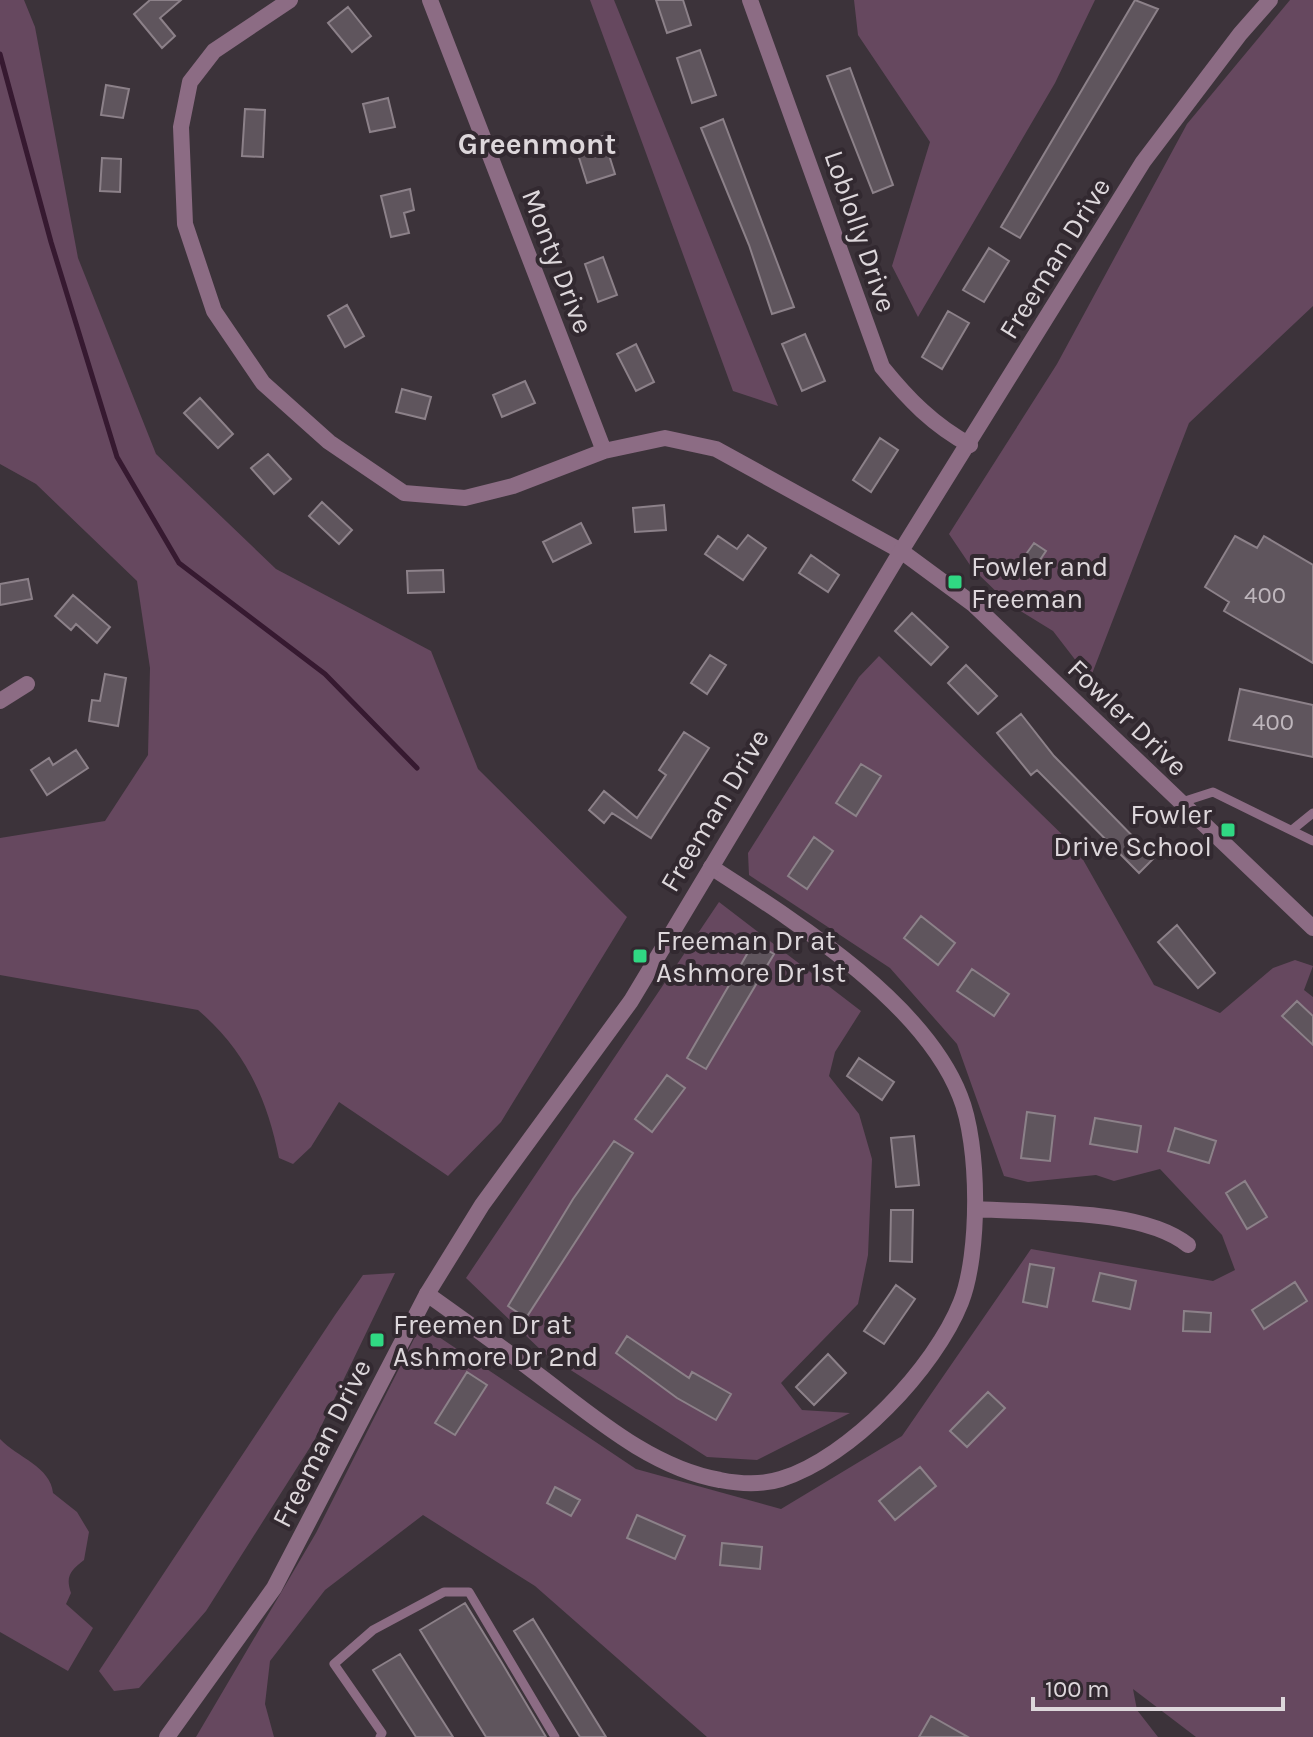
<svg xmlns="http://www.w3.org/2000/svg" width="1313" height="1737" viewBox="0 0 1313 1737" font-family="Karla,sans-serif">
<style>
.green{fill:#66485f}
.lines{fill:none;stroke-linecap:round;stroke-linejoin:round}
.stream{stroke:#361930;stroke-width:5}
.building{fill:#5f555d;stroke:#8c8189;stroke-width:2}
.service{stroke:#8c6c84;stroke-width:9}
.minor{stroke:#8c6c84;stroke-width:16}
.tertiary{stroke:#8c6c84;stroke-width:16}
.poi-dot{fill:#30d883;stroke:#322930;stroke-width:3}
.labels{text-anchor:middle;stroke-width:8;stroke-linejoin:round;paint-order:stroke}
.number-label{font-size:24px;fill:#beb6bc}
.street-label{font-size:28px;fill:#ddd7db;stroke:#322930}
.poi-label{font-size:28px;fill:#ddd7db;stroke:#322930;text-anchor:start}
.neighbourhood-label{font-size:30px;font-weight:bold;fill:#ddd7db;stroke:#322930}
</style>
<rect width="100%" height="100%" fill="#3c333a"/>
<path class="green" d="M0,0h24l11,27 43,231 78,196 120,115 155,82 47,118 149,148 -126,205 -53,54 -109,-74 -28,45 -18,17 -14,-6c-12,-60 -34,-108 -81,-148l-198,-35v-137l105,-17 43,-66 2,-87 -13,-87 -101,-97 -36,-20z
M590,0h24l164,406 -45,-15z
M854,0h241l-40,83 -137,234 -26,-51 38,-124 -72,-107z
M1290,0h23v306l-124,117 -99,256 -37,-48 -44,-27 -37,-36 -23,-34 108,-170 130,-240z
M879,656l198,193 77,136 66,28 53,-45 22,-8 18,6 -9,24 9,7v740h-117l-63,-48 4,21 21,27h-451l-172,-151 -112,-71 -98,75 -55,71 -5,43 9,33h-78l120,-204 105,-208 215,144 145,40 121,-73 129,-187 182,32 22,-11 -13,-35 -62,-66 -46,12 -18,-6 -68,7 -24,-6 -47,-132 -67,-76 -141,-93 -1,-22 111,-176z
M719,902l142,109 -26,41 -6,24 30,38 13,45 -4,96 -10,49 -77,79 21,27 48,3 -93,47 -50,-3 -163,-104 -78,-75z
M395,1273l-81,168 -108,170 -67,77 -25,3 -15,-20 236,-356 28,-40z
M0,1439c17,18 51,28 53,54l24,19 12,20 -5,28c-13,10 -19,16 -13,33l-5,11 27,24 -25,43 -68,-39z"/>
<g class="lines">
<path class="stream" d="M0,54l51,188 66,215 62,106 146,111 92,94"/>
</g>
<path class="building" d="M150,0h31l-21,18 15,18 -13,12 -28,-34z
M656,0h27l8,25 -24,8z
M1135,0l23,9 -138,229 -19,-11z
M348,7l23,29 -19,16 -24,-29z
M700,50l16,45 -24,8 -15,-45z
M850,68l43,117 -20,8 -46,-117z
M106,85l23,4 -6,29 -22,-3z
M388,98l7,29 -25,5 -7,-28z
M245,109l20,1 -2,47 -21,-1z
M723,119l71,188 -22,7 -23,-69 -48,-117z
M603,136l12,38 -28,9 -12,-38z
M102,158l19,1 -1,33 -20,-1z
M410,189l4,21 -10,3 5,20 -18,4 -10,-41z
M989,248l20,13 -25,41 -21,-12z
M603,257l14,38 -19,7 -13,-38z
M347,305l17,31 -19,11 -17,-31z
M948,311l21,12 -27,46 -20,-12z
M805,334l20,47 -23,10 -20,-47z
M636,344l18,38 -18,9 -19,-37z
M525,381l10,22 -33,14 -9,-22z
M402,389l29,8 -6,22 -29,-7z
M200,398l33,36 -15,14 -34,-35z
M880,438l18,12 -27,42 -18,-12z
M268,454l23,25 -17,15 -23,-26z
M322,502l30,28 -13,14 -30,-28z
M664,505l2,25 -31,2 -2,-24z
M581,523l10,20 -38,19 -10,-20z
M748,535l18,13 -23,32 -38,-26 13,-18 19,13z
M1235,536l22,12 7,-12 49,29v98l-89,-52 5,-9 -24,-15z
M1034,543l12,8 -19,28 -13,-8z
M811,555l28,20 -11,17 -29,-19z
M443,570l1,22 -36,1 -1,-22z
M28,579l4,20 -32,6v-21z
M73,595l37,32 -13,16 -21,-19 -5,6 -16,-14z
M912,613l36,34 -17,18 -36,-34z
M710,655l16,10 -19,29 -16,-11z
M966,665l31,31 -19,18 -30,-31z
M105,674l21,4 -8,48 -29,-5 3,-21 8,1z
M1240,689l73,16v52l-84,-17z
M1021,714l33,42 100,102 -15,15 -102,-103 -6,5 -34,-42z
M684,732l25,16 -58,90 -39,-25 -8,10 -15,-13 15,-19 33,27 29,-43 -7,-5z
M76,750l12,18 -41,27 -16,-25 18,-12 4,7z
M861,764l20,12 -25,40 -20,-13z
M814,837l19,14 -26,38 -19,-13z
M921,916l34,27 -17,22 -34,-27z
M1177,925l38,48 -17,15 -40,-46z
M754,942l20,12 -68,115 -19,-11z
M972,969l37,25 -15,22 -37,-25z
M1297,1001l16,15v29l-31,-29z
M859,1058l35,24 -12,18 -35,-24z
M667,1075l18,13 -33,44 -17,-13z
M1027,1112l28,4 -5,45 -29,-3z
M1095,1118l46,8 -4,26 -47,-8z
M1175,1128l41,13 -7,22 -41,-12z
M914,1136l5,49 -23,2 -5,-49z
M614,1141l19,12 -107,165 -18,-12 65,-107z
M1245,1181l22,36 -20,12 -21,-36z
M891,1210h22l-1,52 -22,-1z
M1030,1264l24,4 -7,39 -24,-5z
M1100,1273l36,8 -6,28 -37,-8z
M1295,1282l12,19 -43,28 -12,-19z
M896,1285l19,14 -31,45 -20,-13z
M1184,1311l27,2 -1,19 -27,-1z
M627,1336l62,42 3,-6 39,22 -15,26 -39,-22 -61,-45z
M828,1354l18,19 -32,32 -18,-18z
M467,1372l20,13 -32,50 -20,-12z
M988,1392l17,16 -38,39 -17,-16z
M920,1467l16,19 -41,34 -16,-19z
M555,1487l25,13 -9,16 -24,-13z
M637,1515l48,21 -10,23 -48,-21z
M722,1543l40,4 -2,22 -40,-4z
M465,1603l37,60 44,74h-60l-66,-107z
M533,1619l73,118h-26l-66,-106z
M400,1654l53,83h-37l-43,-67z
M931,1716l37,21h-49z"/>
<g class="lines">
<path class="service" d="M1179,803l34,-11 100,49
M1292,830l21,-17
M380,1737l2,-4 -48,-69 39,-34 71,-38h25l86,145"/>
<path class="minor" d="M290,0l-76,51 -24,31 -9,45 4,97 29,87 49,72 66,59 75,51 61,5 48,-12 91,-35 61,-13 51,11 185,102
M430,0l174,451
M750,0l132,367c26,32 51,58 88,78
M0,701l27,-17
M976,1209c60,4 166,-1 212,36
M427,1294c38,27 77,55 114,83 54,41 111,91 179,103 20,4 42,5 61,-1 69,-21 154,-111 180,-177 19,-48 19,-157 -1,-206 -37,-95 -167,-176 -249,-229"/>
<path class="tertiary" d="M901,551l72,53 340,324
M167,1737l107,-149 153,-294 55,-89 149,-204 270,-450 242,-389 97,-128 30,-34"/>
</g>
<g class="poi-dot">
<rect x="947" y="574" width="16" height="16" rx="4"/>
<rect x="1220" y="822" width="16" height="16" rx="4"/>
<rect x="632" y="948" width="16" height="16" rx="4"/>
<rect x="369" y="1332" width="16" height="16" rx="4"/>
</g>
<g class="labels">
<g class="number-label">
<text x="1265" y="603">400</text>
<text x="1273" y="730">400</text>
</g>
<g class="street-label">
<text transform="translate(861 231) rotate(71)" y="10">Loblolly Drive</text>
<text transform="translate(1054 258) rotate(-58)" y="10">Freeman Drive</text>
<text transform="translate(558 261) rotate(69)" y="10">Monty Drive</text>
<text transform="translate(1128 717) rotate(44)" y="10">Fowler Drive</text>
<text transform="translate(714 810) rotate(-59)" y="10">Freeman Drive</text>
<text transform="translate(321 1443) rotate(-63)" y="10">Freeman Drive</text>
</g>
<g class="poi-label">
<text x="971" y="576">Fowler and<tspan x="971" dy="32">Freeman</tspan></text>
<text x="1212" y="824" text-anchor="end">Fowler<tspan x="1212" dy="32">Drive School</tspan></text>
<text x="656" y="950">Freeman Dr at<tspan x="656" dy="32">Ashmore Dr 1st</tspan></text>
<text x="393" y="1334">Freemen Dr at<tspan x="393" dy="32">Ashmore Dr 2nd</tspan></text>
</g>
<g class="neighbourhood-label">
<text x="537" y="154">Greenmont</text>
</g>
</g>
<path d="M1033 1697v12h250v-12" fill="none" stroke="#ddd7db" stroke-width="4"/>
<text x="1045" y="1697" font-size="24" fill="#ddd7db" stroke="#322930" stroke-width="6" paint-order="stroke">100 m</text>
</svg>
